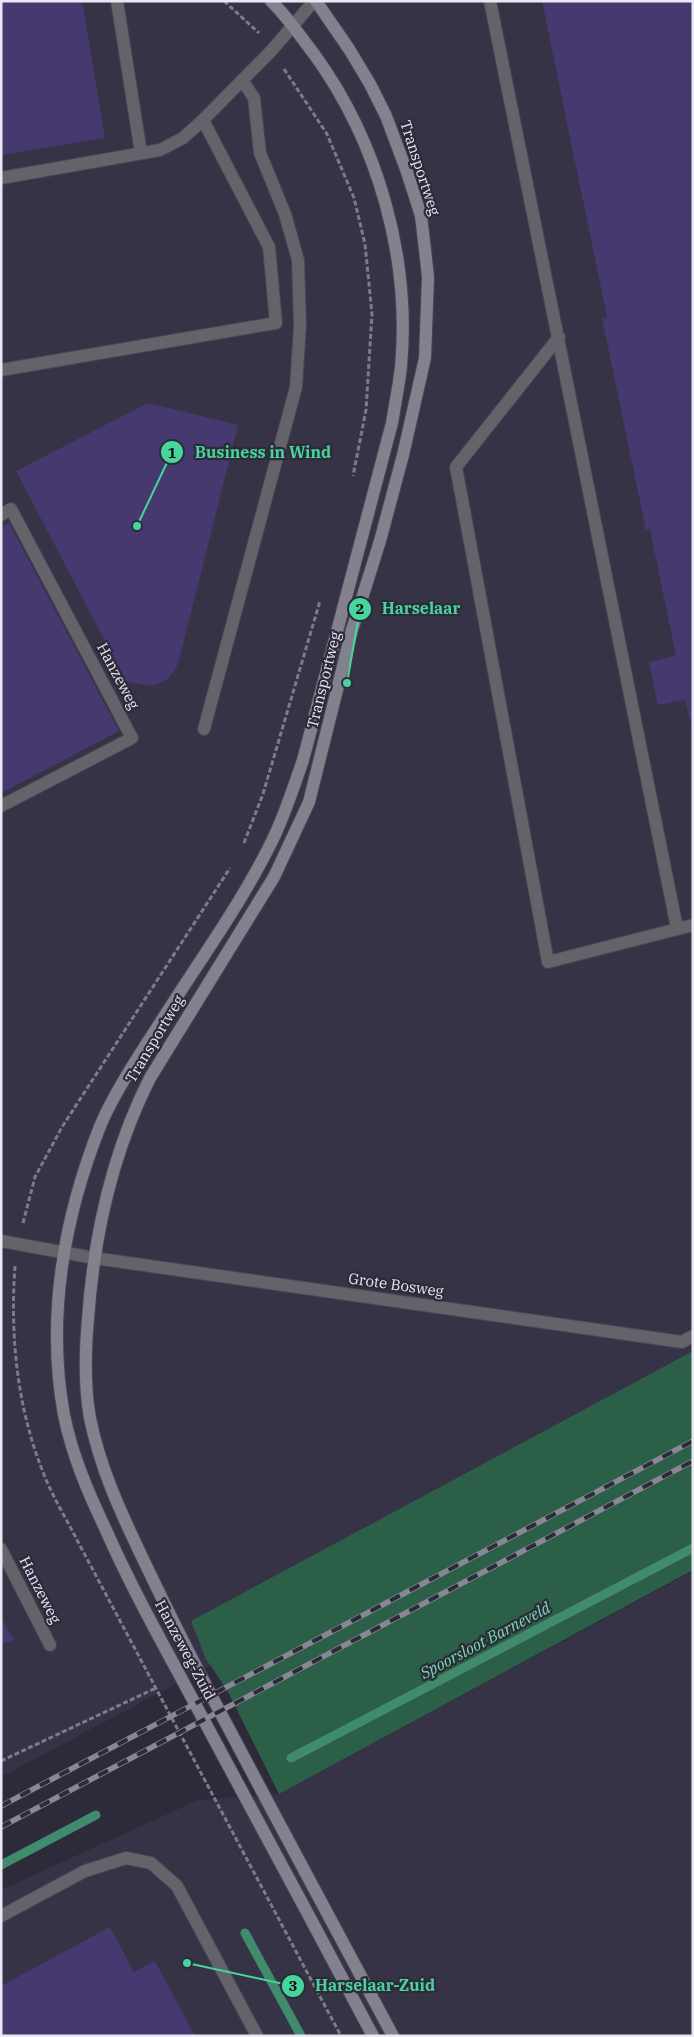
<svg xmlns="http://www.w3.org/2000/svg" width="694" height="2037" viewBox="0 0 694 2037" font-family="'IBM Plex Serif',serif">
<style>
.built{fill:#373347}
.green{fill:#2b5f48}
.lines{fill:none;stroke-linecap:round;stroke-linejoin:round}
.stream{stroke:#408b6b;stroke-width:9}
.building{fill:#463970}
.lane-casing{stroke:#474553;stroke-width:14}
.street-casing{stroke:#474553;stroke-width:14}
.secondary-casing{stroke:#474553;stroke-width:14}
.path{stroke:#7d7b88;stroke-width:3;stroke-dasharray:5 2.5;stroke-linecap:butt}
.lane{stroke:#64636a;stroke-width:12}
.street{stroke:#64636a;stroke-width:12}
.secondary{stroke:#83818d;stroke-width:12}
.rail-casing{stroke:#898793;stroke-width:5.5}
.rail{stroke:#2d2a39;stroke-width:4;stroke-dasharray:11;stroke-linecap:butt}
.labels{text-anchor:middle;stroke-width:4.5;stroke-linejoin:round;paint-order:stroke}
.street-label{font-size:15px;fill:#eae9f3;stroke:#2d2a39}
.water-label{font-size:16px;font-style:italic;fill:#74dfb0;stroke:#2d2a39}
.leader{fill:none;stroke:#47d49d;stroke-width:2}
.callout-dot{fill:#47d49d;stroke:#2d2a39;stroke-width:2}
.mark-label{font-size:15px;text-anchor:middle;font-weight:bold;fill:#111}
.callout-label{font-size:16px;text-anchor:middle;font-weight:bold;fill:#47d49d;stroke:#2d2a39;stroke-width:4.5;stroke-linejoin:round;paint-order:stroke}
</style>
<rect width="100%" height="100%" fill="#2d2a39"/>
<path class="built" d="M1,1h692v1365l-474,295 -218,116z
M693,1571v465h-692v-146l197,-90 81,-6z"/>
<path class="green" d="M693,1351v219l-414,224 -52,-104 -21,-31 -15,-38z"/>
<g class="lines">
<path class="stream" d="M291,1758l402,-210
M1,1865l95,-50
M245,1933l56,103"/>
</g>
<path class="building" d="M1,1h81l23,137 -104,17z
M542,1h151v731l-8,-32 -27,5 -9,-43 27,-6 -26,-127 -4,1 -44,-212 5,-1z
M148,403l90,22 -60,239 -8,13 -9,6 -10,3 -25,-5 -110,-210z
M9,523l110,208 -118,62v-266z
M1,1618l11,19 2,-1 1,3 -14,6z
M110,1927l24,45 21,-11 40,75h-194v-50z"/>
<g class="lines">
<g class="lane-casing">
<path id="lane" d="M117,1l24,152
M490,1l187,927
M559,337l-103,130 92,495 145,-37
M1,370l275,-47 -7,-76 -66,-127
M1,515l10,-6 121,229 -131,68
M204,729l92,-342 4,-61 -2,-66 -13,-46 -25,-61 -6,-55 -12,-18
M1,1549l49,96"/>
</g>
<g class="street-casing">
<path id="street" d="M1,178l159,-28 23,-12 20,-18 69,-70 42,-49
M1,1241l93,17 588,84 11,-6
M1,1916l84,-45 41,-13 25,5 26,23 80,150"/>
</g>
<g class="secondary-casing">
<path id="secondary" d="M271,1c16,15 29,35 43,53 64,88 97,204 87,313 -2,18 -6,37 -9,56l-89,337c-9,26 -18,54 -30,79 -31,64 -74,122 -111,181 -20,31 -47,71 -61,104 -37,92 -55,193 -37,291 8,40 24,77 41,113 22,50 48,98 74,146 64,120 130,241 194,362
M316,1l33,48 21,35 16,32 21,56 14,44 4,34 3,27 -3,81 -22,97 -23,86 -28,89 -43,172 -35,75 -124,201c-38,75 -56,157 -62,241 -3,33 -4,66 2,99 10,50 31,95 53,141 22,46 44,91 68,136 60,114 121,227 182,341"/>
</g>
<path class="path" d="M224,1l35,32
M284,69l43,65 27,64 11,46 7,70 -6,96 -13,66
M244,843l19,-49 57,-193
M23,1223l12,-46 27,-50 168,-259
M15,1266c-5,70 2,141 28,206 9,24 23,46 34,68l264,496
M1,1761l155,-73"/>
<use href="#lane" class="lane"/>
<use href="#street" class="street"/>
<use href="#secondary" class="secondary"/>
<g class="rail-casing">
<path id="rail" d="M1,1806l692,-365
M1,1827l692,-366"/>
</g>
<use href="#rail" class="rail"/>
</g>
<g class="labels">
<g class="street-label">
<text transform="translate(420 168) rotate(72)" y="5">Transportweg</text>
<text transform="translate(118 676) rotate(62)" y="5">Hanzeweg</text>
<text transform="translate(324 680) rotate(-76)" y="5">Transportweg</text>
<text transform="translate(155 1039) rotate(-59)" y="5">Transportweg</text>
<text transform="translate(396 1285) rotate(8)" y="5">Grote Bosweg</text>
<text transform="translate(40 1590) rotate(63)" y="5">Hanzeweg</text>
<text transform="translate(185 1650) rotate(62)" y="5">Hanzeweg-Zuid</text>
</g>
<g class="water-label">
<text transform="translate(485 1640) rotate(-28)" y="6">Spoorsloot Barneveld</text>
</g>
</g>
<path class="leader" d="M137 526L172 452M347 683L360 609M187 1963L293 1986"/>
<g class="callout-dot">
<circle cx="137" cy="526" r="5"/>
<circle cx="347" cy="683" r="5"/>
<circle cx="187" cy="1963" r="5"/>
<circle cx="172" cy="452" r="12"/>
<circle cx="360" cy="609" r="12"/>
<circle cx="293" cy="1986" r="12"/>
</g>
<g class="mark-label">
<text x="172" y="458">1</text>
<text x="360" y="614">2</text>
<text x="293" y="1991">3</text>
</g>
<g class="callout-label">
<text x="263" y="458">Business in Wind</text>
<text x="421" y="614">Harselaar</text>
<text x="375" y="1991">Harselaar-Zuid</text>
</g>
<rect width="694" height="2037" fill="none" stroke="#eae9f3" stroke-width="5"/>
</svg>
